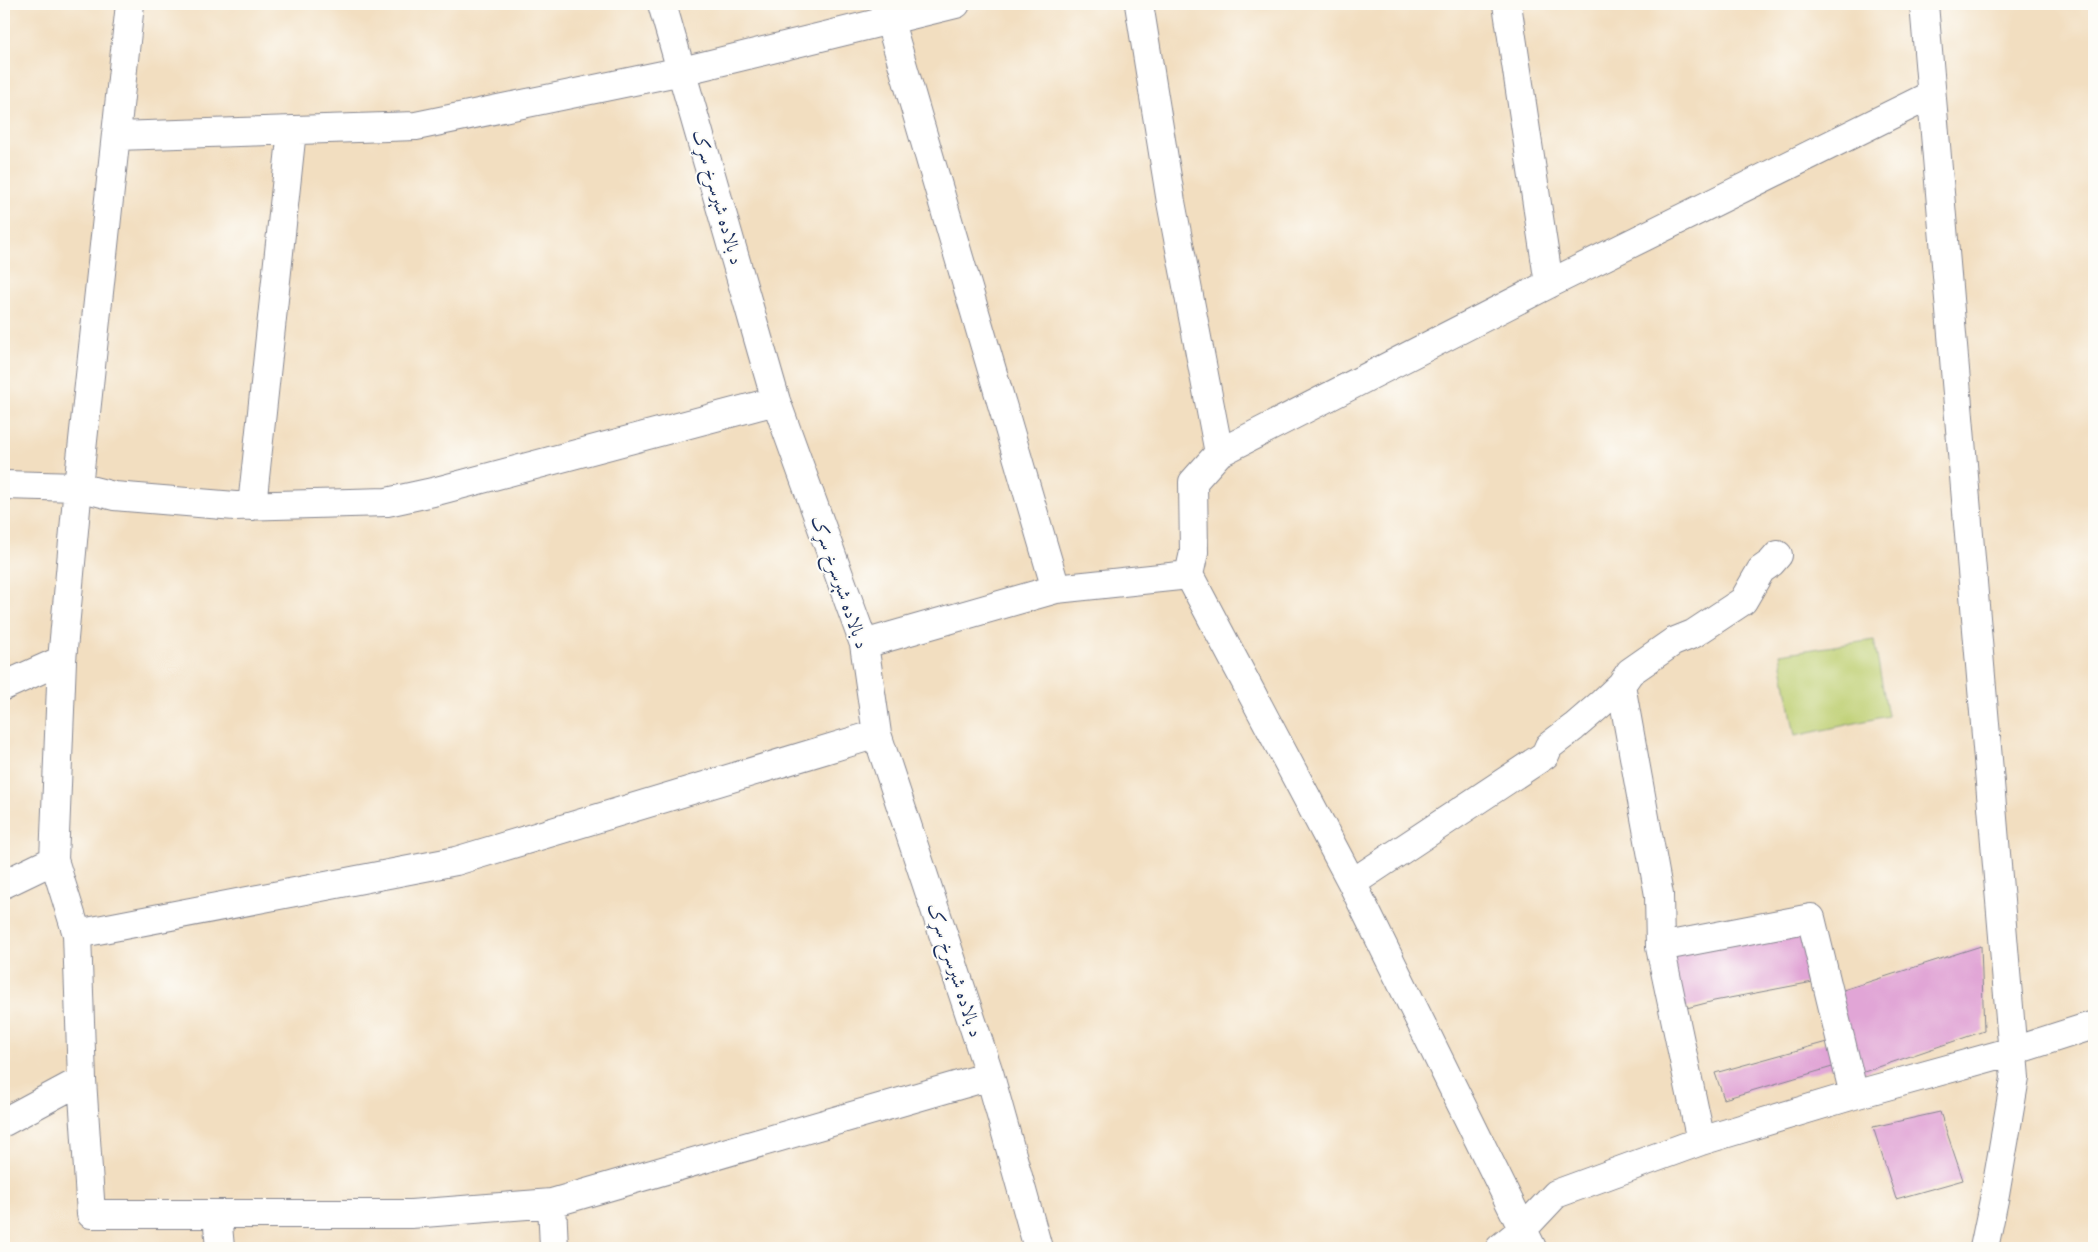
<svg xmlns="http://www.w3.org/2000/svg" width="2098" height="1252" viewBox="0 0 2098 1252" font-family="Cardo,Amiri,serif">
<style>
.green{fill:#becf72;stroke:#6c7f68}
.building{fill:#e1a5d6}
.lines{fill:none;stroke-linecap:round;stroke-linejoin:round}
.minor-casing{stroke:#86868f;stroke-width:30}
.minor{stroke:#fff;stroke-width:28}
.labels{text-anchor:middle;stroke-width:4;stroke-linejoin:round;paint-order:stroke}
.street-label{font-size:18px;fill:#1b2f5e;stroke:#fdfcf7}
</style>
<rect width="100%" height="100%" fill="#fdfcf7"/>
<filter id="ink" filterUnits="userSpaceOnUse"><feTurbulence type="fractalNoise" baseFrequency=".02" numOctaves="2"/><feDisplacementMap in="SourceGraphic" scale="10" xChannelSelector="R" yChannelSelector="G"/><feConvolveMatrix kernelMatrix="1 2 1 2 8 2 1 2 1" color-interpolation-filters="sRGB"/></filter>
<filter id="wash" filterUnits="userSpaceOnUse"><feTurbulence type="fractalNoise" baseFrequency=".0096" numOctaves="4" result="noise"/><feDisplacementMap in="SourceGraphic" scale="20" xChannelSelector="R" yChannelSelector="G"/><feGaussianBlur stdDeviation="1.12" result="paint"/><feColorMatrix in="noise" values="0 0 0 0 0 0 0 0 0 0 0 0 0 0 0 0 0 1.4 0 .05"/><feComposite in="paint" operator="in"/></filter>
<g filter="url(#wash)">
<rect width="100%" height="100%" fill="#f2dec0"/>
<path class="green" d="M1874,640l14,76 -93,20 -15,-82z"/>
<g id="blocks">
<path class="building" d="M1810,930l8,51 -104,20 -35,9 -13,-55z
M1981,946l3,85 -123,42 -24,-81z
M1834,1040l5,25 -115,34 -9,-26z
M1940,1112l23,68 -67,19 -23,-72z"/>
</g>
</g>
<g filter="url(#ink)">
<use href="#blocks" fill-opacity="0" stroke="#86868f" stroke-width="1"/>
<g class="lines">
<g class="minor-casing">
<path id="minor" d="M662,4l114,397 88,243 13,90 113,342 48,172
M1139,4l32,198 48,251 -26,29 1,70 -5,23 163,308 180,365
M1507,4l42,280
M1924,4l91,1074 -20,117 -11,53
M885,5l171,584
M117,136l299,-10 266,-55 274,-67
M1219,453l330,-169 382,-189
M4,485l74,2 36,9 121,10 152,-4 46,-10 343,-91
M252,506l40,-376
M864,644l192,-55 133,-14
M1621,685l38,210 1,52
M4,686l58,-26
M1352,883l193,-128 4,-9 25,-19 29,-25 18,-17 9,-13 43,-30 20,-8 50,-33 18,-31 10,-7 7,-8
M4,884l50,-24
M77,934l379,-73 421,-127
M82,1080l9,134h320l141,-11 438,-127
M4,1122l78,-42 -5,-146 -23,-74 8,-200 16,-173 52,-483
M1701,1141l-41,-194 151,-29 43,177
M552,1203l2,45
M217,1214l3,34
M1500,1248l23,-19 33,-35 145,-53 153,-46 159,-44 81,-26"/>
</g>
<use href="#minor" class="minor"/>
</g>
</g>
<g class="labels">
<g class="street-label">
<text transform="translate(718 197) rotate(74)" y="6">د بالاده شېرسرخ سړک</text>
<text transform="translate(840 582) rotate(71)" y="6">د بالاده شېرسرخ سړک</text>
<text transform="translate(955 970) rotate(72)" y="6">د بالاده شېرسرخ سړک</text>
</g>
</g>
<rect width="2098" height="1252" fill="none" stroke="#fdfcf7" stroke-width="20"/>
</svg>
